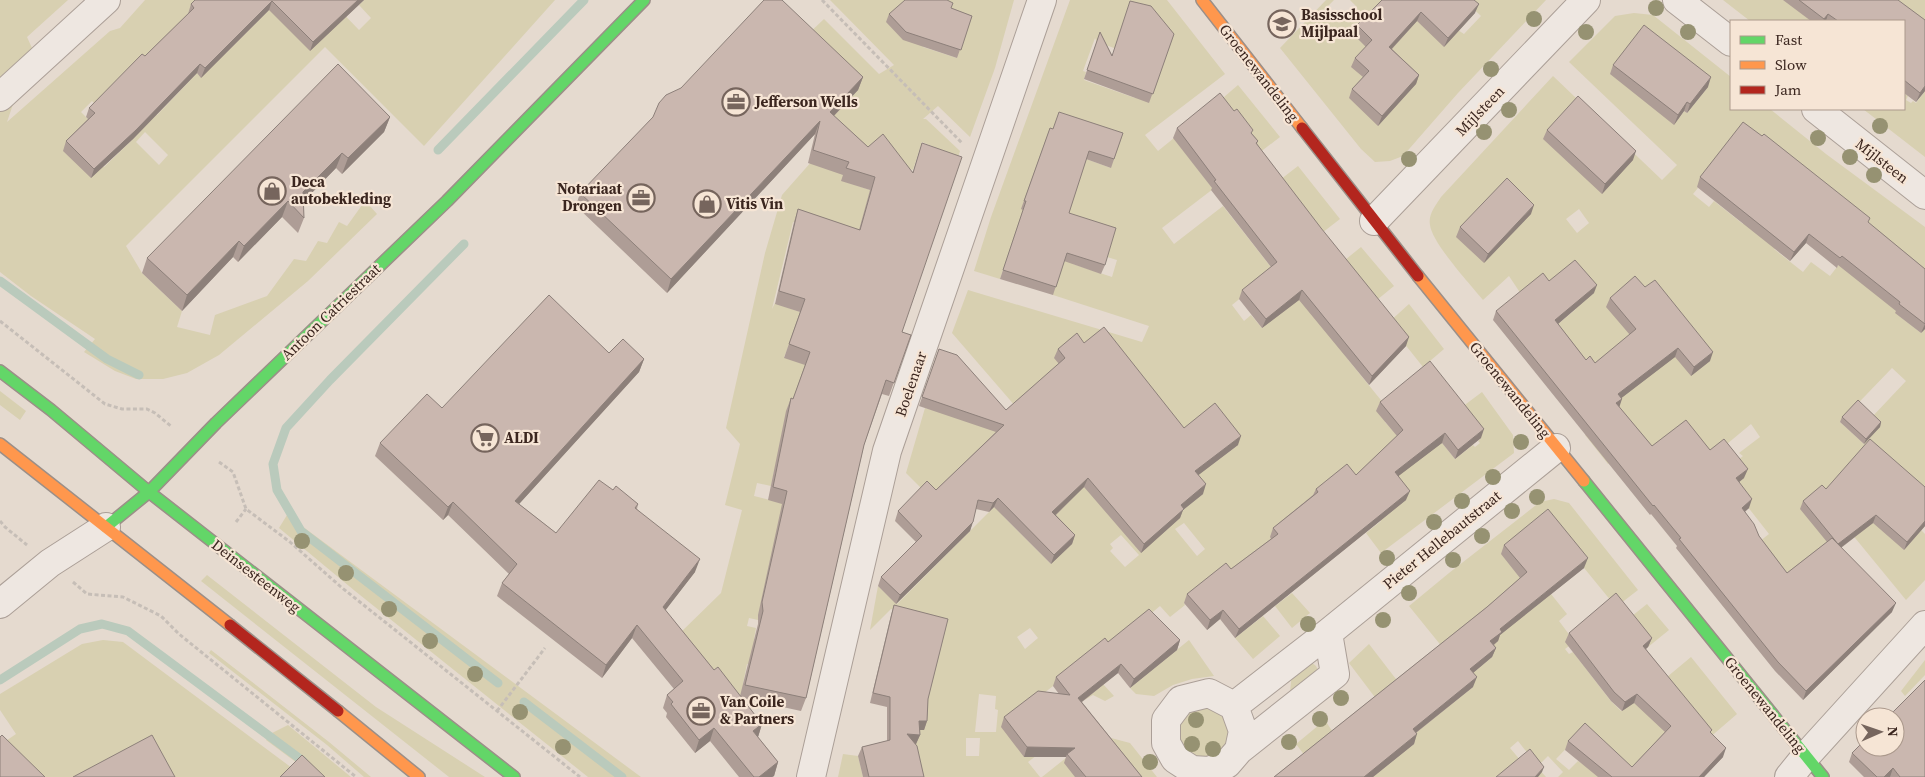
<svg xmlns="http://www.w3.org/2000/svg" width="1925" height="777" viewBox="0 0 1925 777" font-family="'Source Serif 4',serif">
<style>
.green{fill:#d8d0b1;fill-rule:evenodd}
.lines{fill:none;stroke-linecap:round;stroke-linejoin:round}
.stream{stroke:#bacabc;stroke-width:9}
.street-casing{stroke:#ab9f97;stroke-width:30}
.fast-casing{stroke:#9b8f88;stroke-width:14}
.slow-casing{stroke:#9b8f88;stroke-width:14}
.jam-casing{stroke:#9b8f88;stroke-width:14}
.path{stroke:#c6beb7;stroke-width:3;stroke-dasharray:4 2.5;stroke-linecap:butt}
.street{stroke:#eee7e1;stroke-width:28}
.fast{stroke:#63d668;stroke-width:11}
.slow{stroke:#ff974d;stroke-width:11}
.jam{stroke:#b3261e;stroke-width:11}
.tree{fill:#969272}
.wall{fill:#ae9d96}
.shaded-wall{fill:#8d807a}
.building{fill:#cab7af;stroke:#8d807a}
.labels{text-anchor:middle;stroke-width:4.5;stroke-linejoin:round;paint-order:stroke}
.poi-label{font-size:15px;font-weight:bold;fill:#3b261f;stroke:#f6e5d5;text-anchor:start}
.street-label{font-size:15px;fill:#3b261f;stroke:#f6e5d5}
</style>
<rect width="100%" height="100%" fill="#e5dacf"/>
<path class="green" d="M0,0h68l-41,37 5,11 -25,74 103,-91 10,-3 25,-28h56l25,53 43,-43 61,-10 29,30 12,-12 -12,-13 5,-5h191l-131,146 -99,-99 -199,199 16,27 40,38 -5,16 33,8 5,-20 52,-19 27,-37 12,2 12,-20 9,2 12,-21 8,4 15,-21h7l8,9 -69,67 -89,74 -32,18 -24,6h-27l-21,-8 -31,-19 11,-13 -64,-43 -31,-24zM200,70l-43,45 -35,-34zM92,101l40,39 -28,27 -1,-1 -12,-44 -10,-10zM145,132l23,23 -9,10 -23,-23z
M830,0h86l7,47 34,11 -9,-42 -1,-16h67l-19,68 -25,69 -32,-31 -15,13h3l34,32 -2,6 -36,-15 -9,28 -26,-8 -43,13 -1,6 30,10 -18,52 -62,-21 -21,87 3,-6 36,13 -22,29 -5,12 46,16 -56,98 -3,15 -14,-3 -3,13 51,13 -47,111 -9,-2 -2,8 9,2 -2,11 26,5 -6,26 -27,-6 -4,20 7,16 -11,-2 -60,-64 42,-41 21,-83 -17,-5 15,-61 -14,-16 39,-175 17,-58 38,-43 -16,-114 20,-19 55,55 15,-9z
M1070,0h97l58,74 -80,61 13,16 16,-13 39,51 -51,39 12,16 49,-38 51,65 -42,34 12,16 7,-6 11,13 46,-38 38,67 47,58 -8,7 11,12 46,9 13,16 18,-14 2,2 5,-4 -2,-2 3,-3 -23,-28 24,-18 31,43 1,18 -133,100 -15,-20 15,-12 -37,-48 -74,64 11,13 -69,31 -28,22 1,2 -15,12 -10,-11 -55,46 -2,32 11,12 -9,5 -12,-6 -17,10 -18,-23 -44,35 27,35 -13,10 12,15h-122l-6,-28 4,-19h8l1,-22 22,-86 -56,-13 -21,21 8,-44 19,18 100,-100 6,12 48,48 -2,-43 -33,-114 -64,-74 16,-43 174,52 7,-16 -96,-31 -41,-52 -12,36 -26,-8 17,-54zM1095,38l2,4 17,6 21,50 -51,-18 2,-8 -3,-1zM1084,130l27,38 -25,-9zM1107,257l10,3 -5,17 -39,-13zM1081,352l107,99 50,-6 -47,35zM1184,523l21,26 -8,7 -22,-27zM1121,535l18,20 -14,12 -15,-16 3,-3 -3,-4zM1030,628l8,10 -13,11 -8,-12zM979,694l17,2 -1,13 3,1 -2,22h-21zM966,738h14l-1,18h-13z
M1326,0h8l-7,7 11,11 5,-5 4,4 10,-10 -7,-7h62l52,34 17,-18 -17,-16h82l-88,93 -55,63 -13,5 -15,1 -14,-13 -81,-101z
M1723,0h83l5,21h-61z
M1871,0h54v32l-21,-11h-50z
M1634,13l19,2 78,62v32h39l56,45 99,73v54l-29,32 25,20 4,-4v170l-21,51 17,-20 4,4v46l-19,20 -87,-106 11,52 -45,35 -30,-36 14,-11 -29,-37 -7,-33 10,-8 -4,-3 21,-16 -9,-13 -77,64 -37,-47 -29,23 -23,-29 34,-27 -27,-36 -51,4 -13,-13 31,-25 -7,-9 24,-20 -1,-2 -54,-13 -12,-18 -26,24c-13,-16 -51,-57 -53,-75 -2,-11 6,-20 11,-28l112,-121 109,104 15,-15 -108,-103 46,-46zM1640,35l68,52 -21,26 -3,-2 -8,11zM1739,131l4,93 -29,-23 -5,6 -16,-13 5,-6 -1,-1zM1579,209l10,14 -12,10 -11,-14zM1867,228l-37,48 -19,-14 -8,10 -29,-23zM1892,368l14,13 -34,36 -8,27 -24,-22z
M1238,85l42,52 -34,26 -29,-60z
M1925,91v66l-62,-48h41v-16l4,3 -2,4 5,3 2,-2 3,2z
M1298,166l42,53 -22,17 -42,-53z
M1361,247l33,39 -22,18 -32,-40z
M1409,304l35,45 -21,18 -35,-44z
M0,391l26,20 -6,9 -20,-15z
M925,408l88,22 -75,75 -32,-32z
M1554,499l15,4 69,87 -22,17 -72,-88 7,75 16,20 -8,7 12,16 -2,9 -4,3 4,5 4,-2 37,48 11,11 20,-18 38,54 -51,30h-70l5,-5 -15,-16 -11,11 9,10h-174l37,-39 64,-51 -6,-9 25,-21 -49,-9 -34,-42 40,-33 91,-71zM1582,732l2,33 -6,-4 -9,9 -13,-11zM1518,741l15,19 -12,1 -11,-13z
M287,515l354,262h-53l-233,-186 -76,-63z
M207,575l169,132 109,70h-36l-248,-196z
M1292,593l18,20 -18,15 -17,-22z
M1647,604l22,26 -21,17 -21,-27z
M1263,616l17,20 -27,23 -18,-21z
M103,640l20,2 173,129 -6,6h-261l-29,-32 16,-11 -16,-24v-16l82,-50z
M1189,640l25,36 -22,3 -19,6 -19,11 -18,-2 -6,-6z
M1369,644l30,39 -22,17 -28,-37z
M211,650l118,92 42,35h-7l-37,-32 -118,-92z
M1691,657l46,57 -29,25 -47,-57z
M1925,660v15l-20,21 -4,-5z
M1311,662l5,4 3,6 -30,29 3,-28z
M1195,705l22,1 16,19 -2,23 -20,15 -24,-4 -13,-19 2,-23z
M1325,720l9,14 -13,43 -25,-33z
M288,725l63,52h-35l-50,-37 2,-5z
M1096,734l34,9 27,34h-115z
M843,754l15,2 5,21h-25z"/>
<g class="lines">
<path class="stream" d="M438,150l146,-150
M464,244l-134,136 -44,48 -13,36 4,26 24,41 197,152
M0,281l107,78 32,16
M0,680l80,-51 22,-5 26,7 175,130
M524,702l98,75"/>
<g class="street-casing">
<path id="street" d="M1677,0l54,42
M0,97l106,-97
M1816,109l109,86
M1374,221l212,-221
M0,604l50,-41 56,-36
M1209,693l25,13 9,25 -4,19 -12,14 -18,7 -17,-1 -17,-11 -9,-16v-23l15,-20z
M1234,706l94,-73 228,-185
M1239,750l96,-76 -7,-41
M811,777l76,-326 155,-451
M1789,777l17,-21 119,-131"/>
</g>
<g class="fast-casing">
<path id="fast" d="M0,371l51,39 98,82 365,285
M1584,481l239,296
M106,527l43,-35 67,-69 231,-222 197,-201"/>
</g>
<g class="slow-casing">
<path id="slow" d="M1202,0l100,128
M1418,276l166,205
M0,444l230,181
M338,711l81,66"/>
</g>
<g class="jam-casing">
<path id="jam" d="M1302,128l116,148
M230,625l108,86"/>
</g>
<path class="path" d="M822,0l140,143
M0,321l105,83 17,5h25l8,4 17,14
M219,462l14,10 13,37 44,33 51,45 239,190
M0,521l5,6 22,18
M236,522l10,-13
M73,582l14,12 36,3 38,19 18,18 177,143
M497,711l48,-63"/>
<use href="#street" class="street"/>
<use href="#fast" class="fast"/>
<use href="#slow" class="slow"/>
<use href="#jam" class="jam"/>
</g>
<g class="tree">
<circle cx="1656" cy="8" r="8"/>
<circle cx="1534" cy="19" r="8"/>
<circle cx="1586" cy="32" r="8"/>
<circle cx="1688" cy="32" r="8"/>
<circle cx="1491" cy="69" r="8"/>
<circle cx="1509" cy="110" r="8"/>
<circle cx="1880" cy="126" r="8"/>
<circle cx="1484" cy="132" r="8"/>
<circle cx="1818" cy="138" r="8"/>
<circle cx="1850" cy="157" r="8"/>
<circle cx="1409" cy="159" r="8"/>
<circle cx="1874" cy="175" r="8"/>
<circle cx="1521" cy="442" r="8"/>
<circle cx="1493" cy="477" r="8"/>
<circle cx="1537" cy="497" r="8"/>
<circle cx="1462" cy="501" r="8"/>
<circle cx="1512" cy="511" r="8"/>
<circle cx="1434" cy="522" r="8"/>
<circle cx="1482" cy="536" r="8"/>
<circle cx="302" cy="541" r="8"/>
<circle cx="1387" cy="558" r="8"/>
<circle cx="1453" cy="560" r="8"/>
<circle cx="346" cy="573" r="8"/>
<circle cx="1409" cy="593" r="8"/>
<circle cx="389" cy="609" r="8"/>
<circle cx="1383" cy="620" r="8"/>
<circle cx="1308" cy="624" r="8"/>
<circle cx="430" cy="641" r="8"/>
<circle cx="475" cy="674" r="8"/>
<circle cx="1341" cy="698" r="8"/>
<circle cx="520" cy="712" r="8"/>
<circle cx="1320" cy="719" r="8"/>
<circle cx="1196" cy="720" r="8"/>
<circle cx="1289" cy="742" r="8"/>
<circle cx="1192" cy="744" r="8"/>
<circle cx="563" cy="747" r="8"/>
<circle cx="1213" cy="749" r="8"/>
<circle cx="1150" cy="762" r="8"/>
</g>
<path class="wall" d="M195,0h169l-54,51 -41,-41 -68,68 -4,-5 -64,66 -42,39 -28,-27 3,-10 22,-22 -2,-2 3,-9 56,-52 43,-42 3,-10z
M1382,0l93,13 -31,34 -27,-26 -25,28 27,26 -3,9 -38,42 -29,-28 3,-9 11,-12 -12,-10 4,-9 11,-11 -12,-12 3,-10z
M1783,0h115l27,91 -9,11 -12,-9v-72h-93z
M951,8l21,8 -15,42 -54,-18 -17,-18 3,-8z
M1100,32l12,23 62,-21 -25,69 -65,-24z
M1613,65l95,22 -21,26 -3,-2 -10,14 -64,-51z
M863,77l-5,13 -24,26 34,31 45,25 9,-29 -20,189 9,3 -22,61 -7,-2 -18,51 -58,253 -5,13 -59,-13 20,26 -4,13 20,25 -4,14 -2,1h-33l-29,-36 -15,12 -29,-36 1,-4 -4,-5 4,-13 7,-6 -42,-51 -30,40 -105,-82 5,-13 7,-9 -61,-59 -5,5 -68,-64 5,-13 62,-35 167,-55 35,6 -5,13 -120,132 37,29 57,-43 25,14 -1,5 58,63 -30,38 49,60 26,26 18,-72v-9l24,-111 -14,-4 18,-89 5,-13 2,1 12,-34 -21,-7 16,-46 -25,-8 19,-82 4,-13 61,21 11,-40 -29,-9 2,-6 -35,-12 7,-29 -148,159 -91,-87 4,-13z
M1234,111l24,30 -1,3 149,202 -37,39 -70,-85 -37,28 -23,-29 3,-9 29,-23 -60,-77 1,-2 -39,-50 4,-10z
M390,117l-6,15 -42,42 -6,-6 -33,34 1,16 -6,15 -16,-16 -44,45 -5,-5 -51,54 -40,-38 5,-15z
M1050,128l3,1 70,4 -12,35 -25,-9 -17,54 36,52 -4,9 -37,-13 -11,34 -53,-16 23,-69 -2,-1z
M1547,130l86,30 -31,34 -59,-55z
M1700,177l169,46 56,46v60l-4,4 -26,-20 1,-2 -58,-46 -1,3 -31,-25 -16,18 -93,-74z
M1531,214l-47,49 -28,-26 4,-10z
M1549,281l45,12 -36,31 28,36 9,3 35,-28 -24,-28 4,-9 100,63 -19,15 -16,-19 -54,41 -2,9 33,39 58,4 34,28 -5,4 10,26 -4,4 14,24 28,37 40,-31 -27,-33 3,-8 23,-12 99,-2v39l-21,24 -31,-27 -32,25 51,64 -89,88 -28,-29 -99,-123 1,-2 -26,-32 -1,1 -157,-195 3,-9z
M1084,343l100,85 54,17 -40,30 5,19 -20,16 -3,8 -39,35 -57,-66 -28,28 19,20 -3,9 -21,20 -57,-57 -5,5 -13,-3 -6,22 -74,73 -18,-18 3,-9 35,-35 -21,-21 3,-10 38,-21 60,-58 -77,-26 20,-57 67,61 53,-46 -5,-6 4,-9z
M1380,402l101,36 -26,21 -13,-16 -44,33 8,24 -171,138 -15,-19 -13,11 -23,-27 3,-9 44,-25 40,-30 -1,-2 3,-9 40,-33 3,-6 40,-14 41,-39 -21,-25z
M1842,417l39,5 -1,5 -16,17 -24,-22z
M1504,545l80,23 -84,67 -2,6 -4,4 2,3 -4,9 -19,16v14l-57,46 -2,11 -41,33h-99l213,-170 33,-29 -19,-24z
M894,605l34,94 -1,22 -3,9h-4v5l-4,9h-1l9,33h-61l-5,-21 4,-9 25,-6v-34l-17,-4 21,-88z
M1569,633l83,5 -4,9 -2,2 65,84 12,24 -19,20h-106l-33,-27 3,-9 64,26 33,-35 -31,-29 -12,8 -11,-10 -46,-59z
M1180,640l-3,10 -47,38 -12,-15 -36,29 60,75h-67l-11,-14 2,-6h-42l-23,-30 3,-10 55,-23 -6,-8 3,-9 52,-35z
M1852,753l73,24h-61l-15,-15z"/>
<path class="shaded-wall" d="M358,0h6l-54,51 3,-9z
M272,1l-3,9 -68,68 4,-10z
M1479,4l-4,9 -31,34 4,-9z
M1421,12l-4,9 -32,35 4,-9z
M1828,14l-2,7h-3l1,-2z
M200,64l-3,9 -64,66 -42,39 3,-9z
M1419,75l-3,9 -38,42 4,-10z
M863,77l-5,13 -33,35 5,-13z
M1711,77l-3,10 -21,26 3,-9z
M1925,86v5l-9,11 4,-9z
M1687,102l-3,9 -10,14 4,-10z
M390,117l-6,15 -42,42 6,-16z
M820,121l-5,13 -148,159 4,-14z
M1636,151l-3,9 -31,34 3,-10z
M342,153l-6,15 -39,40 6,-16z
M288,201l-6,16 -44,45 6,-16z
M1534,205l-3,9 -47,49 4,-9z
M1809,234l-3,9 -16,18 4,-9z
M239,241l-6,16 -51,54 5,-16z
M1597,285l-3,8 -42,36 3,-9z
M1302,290l-3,10 -37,28 4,-9z
M1925,324v5l-4,4z
M1409,337l-3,9 -37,39 3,-9z
M1678,348l-3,9 -60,46 3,-9z
M1713,352l-3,9 -19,15 3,-9z
M644,359l-5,13 -129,142 5,-13z
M1622,399l-3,9 -3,-5z
M1881,422l-1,5 -16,17 2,-5z
M1484,429l-3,9 -26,21 3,-9z
M1445,433l-3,10 -50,38 3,-9z
M1241,436l-3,9 -46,35 3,-9z
M1748,469l-4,9 -11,9 3,-9z
M1088,478l-4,9 -35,34 3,-9z
M1206,484l-3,10 -20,16 -3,8 -39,35 3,-9 37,-39z
M1410,491l-4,9 -171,138 4,-9z
M998,498l-4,9 -5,5 4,-9z
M1752,499l-3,9 -11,9 4,-9z
M453,502l-5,13 -5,5 5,-13z
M1876,515l-3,8 -38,29 3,-8z
M1925,521v5l-21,24 3,-8z
M973,522l-3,9 -74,73 4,-9z
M1075,535l-3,9 -21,20 3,-9z
M1588,558l-4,10 -84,67 -2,6 -11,9 3,-9 10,-12z
M700,559l-5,13 -37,48 5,-13z
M1896,603l-4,9 -89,88 3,-9z
M1223,610l-3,9 -13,11 3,-10z
M637,625l-5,13 -30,40 4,-13z
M1652,638l-4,9 -9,8 4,-9z
M1180,640l-3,10 -47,38 4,-9z
M1496,648l-4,9 -25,21 3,-9z
M1121,664l-3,9 -43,34 3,-9z
M1477,677l-4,10 -64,51 4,-9z
M1637,694l-3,9 -12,8 3,-9z
M919,721h8l-3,9h-8z
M762,724l-4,13 -5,-6z
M714,728l-4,13 -15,12 4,-13z
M907,734l13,1 -4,9h-13z
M1417,734l-3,10 -41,33h-9z
M1027,747l48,1 -8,6 -1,3h-42z
M1726,748l-3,9 -19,20h-5z
M778,762l-4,14 -2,1h-13z
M1544,767l-2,5 -4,5h-3z
M1893,768l-3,9h-6z"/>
<path class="building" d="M195,0h163l-45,42 -41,-41 -67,67 -5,-4 -64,66 -42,39 -28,-28 29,-28 -6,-5 53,-54 3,2 49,-48 -3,-4z
M764,0h18l81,77 -33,35 38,35 15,-13 30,39 9,-30 40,14 -60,175 9,3 -17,48 -8,-3 -22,65 -58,253 -61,-13 18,-74 -1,-9 25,-111 -14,-4 18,-89 2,1 17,-47 -21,-8 16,-45 -26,-8 19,-82 62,21 15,-53 -29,-9 3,-6 -36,-12 7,-29 -149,158 -91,-86 73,-76 6,-14 7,-8 15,-7z
M905,0h42l6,3 -2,5 21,8 -11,34 -55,-18 -17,-18z
M1382,0h92l5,4 -31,34 -27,-26 -32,35 30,28 -37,41 -30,-27 17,-18 -14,-13 17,-18 -15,-15z
M1799,0h99l27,20v66l-5,7 -16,-13v-59h-66l-10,-7 -4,5z
M1130,1l21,5 23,28 -21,60 -66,-24 13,-38 12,24z
M1644,25l67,52 -21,27 -3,-2 -9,13 -65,-50z
M338,64l52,53 -42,41 -6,-5 -39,39 1,26 -16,-17 -44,45 -5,-5 -52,54 -40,-37z
M1220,93l14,18 3,-2 16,21 -2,3 7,8 -2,2 65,85 88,109 -37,39 -70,-86 -36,29 -24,-29 35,-28 -63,-81 2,-1 -39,-52z
M1578,96l58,55 -31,33 -58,-54z
M1059,112l64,21 -9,26 -25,-8 -20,62 47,15 -11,37 -38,-12 -11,34 -53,-17 23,-69h-2l26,-73 3,1z
M1743,122l19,14 2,-2 106,84 -2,4 57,47v55l-26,-20 1,-2 -58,-46 -2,2 -31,-24 -15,18 -94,-75z
M1507,178l27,27 -46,49 -28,-27z
M1575,260l22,25 -42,35 31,40 4,-4 5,7 41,-34 -26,-31 25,-22 10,11 10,-7 58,72 -19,15 -16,-19 -60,46 4,5 -6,4 36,43 34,-26 24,30 14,-11 24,30 -12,9 16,21 -10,9 12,16 5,12 28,37 45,-35 64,65 -90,88 -28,-29 -99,-123 2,-1 -27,-33 -1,1 -157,-195 47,-38 6,8z
M549,295l60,58 14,-14 21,20 -129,142 41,32 43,-53 14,10 3,-4 22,18 -3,4 65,51 -37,48 51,63 4,-3 44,57 -9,7 25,31 -19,15h-5l-40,-49 -15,12 -28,-36 2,-2 -6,-7 16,-14 -46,-56 -31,40 -104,-82 15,-19 -64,-62 -5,5 -68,-64 47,-49 15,14z
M1104,327l80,101 31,-25 26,33 -46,35 11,13 -25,21 3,4 -40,35 -56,-66 -36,34 23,23 -21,20 -56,-57 -5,5 -15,-3 -5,22 -73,73 -19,-18 41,-41 -24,-25 29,-30 9,9 68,-65 -82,-28 17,-48 18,6 49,55 59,-52 -7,-9 19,-16 7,10z
M1430,361l54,68 -26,21 -13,-17 -50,39 15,19 -171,138 -16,-19 -13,10 -23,-26 39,-31 5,6 47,-35 -5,-6 45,-36 -2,-3 31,-25 9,11 47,-45 -23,-28z
M1858,400l23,22 -15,17 -24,-22z
M1870,439l55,48v34l-18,21 -31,-27 -38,29 -35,-43 19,-16 4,4z
M1548,509l40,49 -88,71 2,3 -12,9 6,7 -26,21 7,8 -64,52 4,5 -53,43h-90l213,-170 40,-35 -23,-27z
M1616,593l36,45 -9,8 69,84 -2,2 16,16 -27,29h-87l-44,-36 17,-18 47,44 39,-41 -34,-32 -12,8 -11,-10 -45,-59z
M894,605l54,14 -20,80 -1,22h-8l1,14 -13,-1 10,12 7,31h-55l-7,-30 28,-7v-43l-17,-4z
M1149,609l31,31 -46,39 -13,-15 -43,34 64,79h-56l-19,-23 8,-6 -48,-1 -23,-30 34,-26 32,4 -14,-18 49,-39 3,4z
M1925,680v97h-25l-7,-9 -9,9h-7l-25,-24 13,-13v7h30v-30h-7z
M2,735l43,42h-45v-40z
M152,735l23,42h-102z
M1530,749l14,18 -9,10h-39z
M302,755l23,22h-45z"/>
<defs>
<g id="school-ring" transform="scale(1.4375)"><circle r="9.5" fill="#f6e5d5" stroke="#76655d" stroke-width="1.5"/><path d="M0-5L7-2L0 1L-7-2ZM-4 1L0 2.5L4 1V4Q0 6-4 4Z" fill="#76655d"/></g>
<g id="office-ring" transform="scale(1.4375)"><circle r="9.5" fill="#f6e5d5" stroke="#76655d" stroke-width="1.5"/><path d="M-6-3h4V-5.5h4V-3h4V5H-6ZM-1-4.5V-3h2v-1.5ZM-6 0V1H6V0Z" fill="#76655d"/></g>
<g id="shop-ring" transform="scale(1.4375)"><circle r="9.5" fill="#f6e5d5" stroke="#76655d" stroke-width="1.5"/><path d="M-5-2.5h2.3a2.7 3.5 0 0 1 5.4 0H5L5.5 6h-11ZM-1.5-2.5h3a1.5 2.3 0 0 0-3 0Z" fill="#76655d"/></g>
<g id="supermarket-ring" transform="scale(1.4375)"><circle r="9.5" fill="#f6e5d5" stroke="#76655d" stroke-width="1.5"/><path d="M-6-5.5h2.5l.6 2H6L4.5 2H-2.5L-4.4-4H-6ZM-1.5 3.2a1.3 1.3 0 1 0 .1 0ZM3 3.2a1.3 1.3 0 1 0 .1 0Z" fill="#76655d"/></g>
</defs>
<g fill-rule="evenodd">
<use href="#school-ring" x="1282" y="24"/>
<use href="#office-ring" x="736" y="102"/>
<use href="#shop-ring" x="272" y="191"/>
<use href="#office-ring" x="641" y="198"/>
<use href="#shop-ring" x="707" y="204"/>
<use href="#supermarket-ring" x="485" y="438"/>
<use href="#office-ring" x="701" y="711"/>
</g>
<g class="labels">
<g class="poi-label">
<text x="1301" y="20">Basisschool<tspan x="1301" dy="17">Mijlpaal</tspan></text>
<text x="755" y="107">Jefferson Wells</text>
<text x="291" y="187">Deca<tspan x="291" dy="17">autobekleding</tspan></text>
<text x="622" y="194" text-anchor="end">Notariaat<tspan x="622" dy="17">Drongen</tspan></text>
<text x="726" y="209">Vitis Vin</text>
<text x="504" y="443">ALDI</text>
<text x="720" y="707">Van Coile<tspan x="720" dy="17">&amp; Partners</tspan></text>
</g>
<g class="street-label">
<text transform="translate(1259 73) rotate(52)" y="5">Groenewandeling</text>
<text transform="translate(1480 111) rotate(-46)" y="5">Mijlsteen</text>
<text transform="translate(1882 161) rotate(38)" y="5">Mijlsteen</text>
<text transform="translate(331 312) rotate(-44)" y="5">Antoon Catriestraat</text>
<text transform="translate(911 384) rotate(-71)" y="5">Boelenaar</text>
<text transform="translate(1510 390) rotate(51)" y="5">Groenewandeling</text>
<text transform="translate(1442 540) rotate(-39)" y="5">Pieter Hellebautstraat</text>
<text transform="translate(256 576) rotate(38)" y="5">Deinsesteenweg</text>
<text transform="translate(1765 705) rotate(51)" y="5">Groenewandeling</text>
</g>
</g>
<rect x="1730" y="20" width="175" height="90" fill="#f6e5d5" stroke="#ab998c"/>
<rect x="1740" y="36" width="25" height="8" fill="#63d668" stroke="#ab998c"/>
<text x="1775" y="45" font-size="15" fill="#3b261f">Fast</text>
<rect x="1740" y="61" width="25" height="8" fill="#ff974d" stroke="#ab998c"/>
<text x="1775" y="70" font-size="15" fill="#3b261f">Slow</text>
<rect x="1740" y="86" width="25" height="8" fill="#b3261e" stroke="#ab998c"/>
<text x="1775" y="95" font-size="15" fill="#3b261f">Jam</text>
<g transform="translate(1880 732) rotate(88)"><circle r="24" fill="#f6e5d5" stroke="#ab998c"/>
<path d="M0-4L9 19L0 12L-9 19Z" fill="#76655d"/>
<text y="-8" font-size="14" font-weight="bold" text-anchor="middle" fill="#3b261f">N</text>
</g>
</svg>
